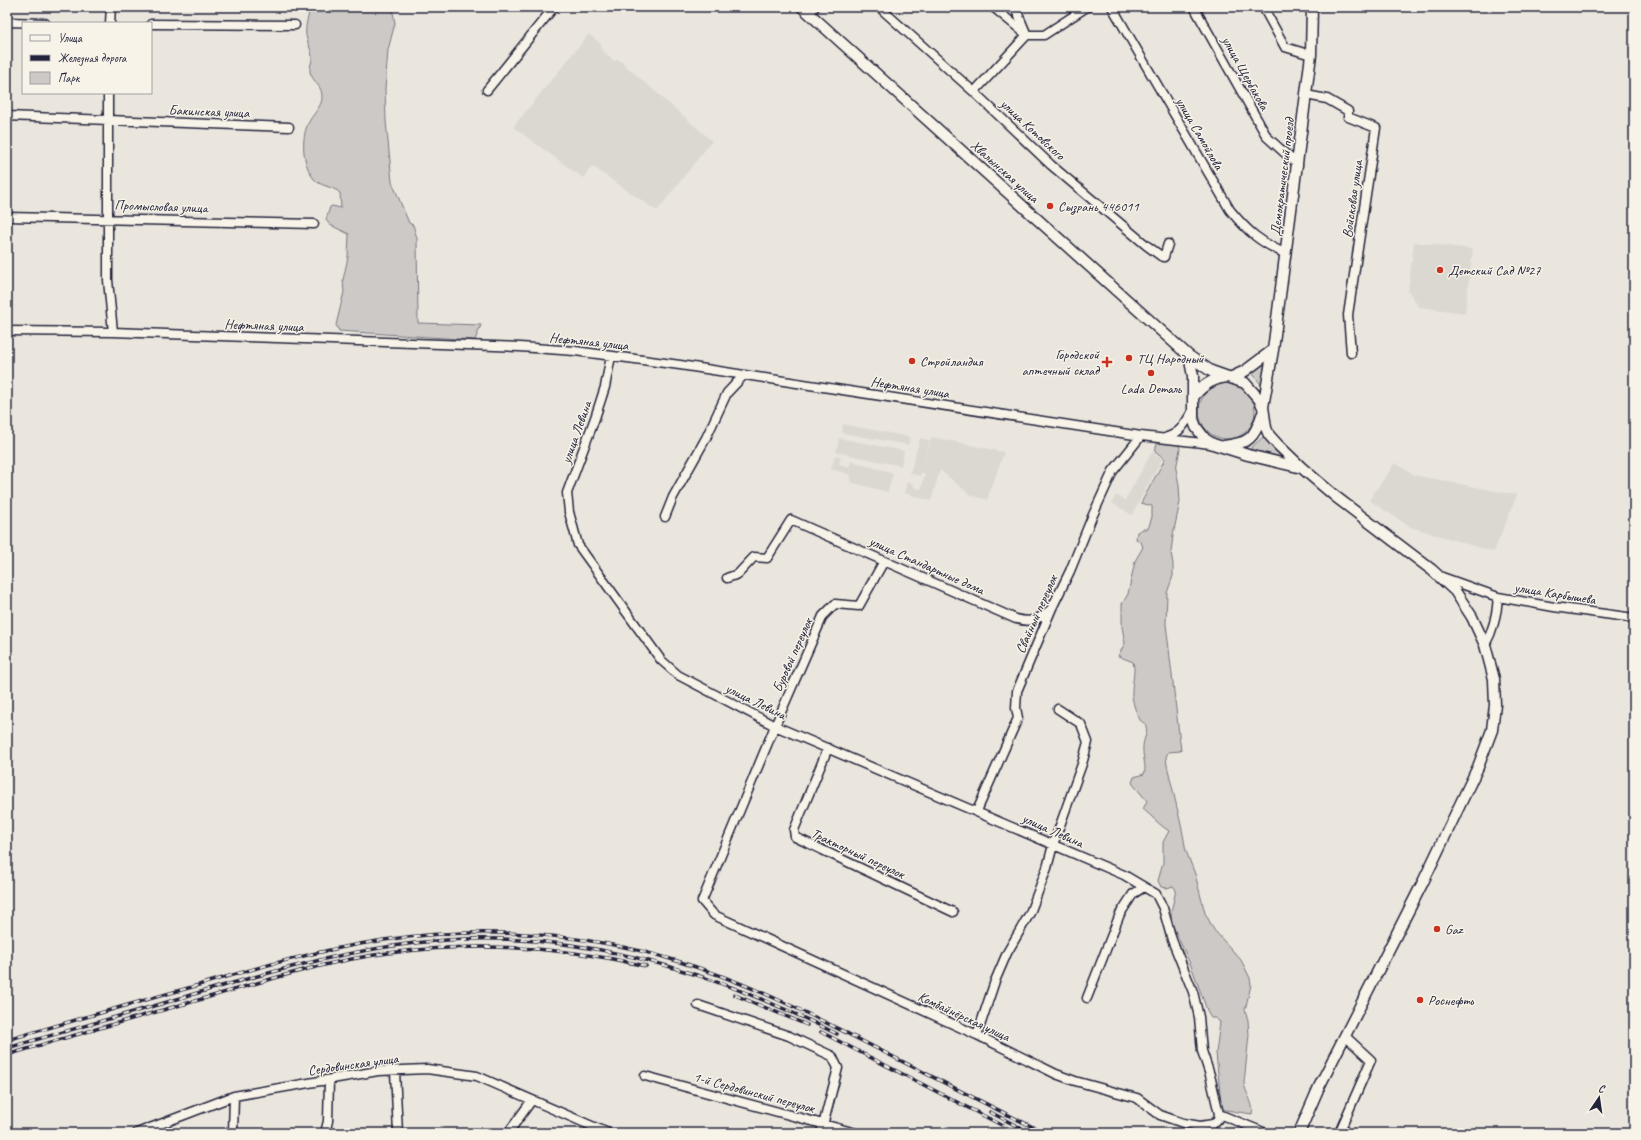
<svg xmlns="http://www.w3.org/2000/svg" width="1641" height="1140" viewBox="0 0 1641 1140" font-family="Caveat,sans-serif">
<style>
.built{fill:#dbd8d2}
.green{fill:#cdc9c6;stroke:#787680}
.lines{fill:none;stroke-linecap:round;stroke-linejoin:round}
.minor-casing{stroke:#22223b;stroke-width:11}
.major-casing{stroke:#22223b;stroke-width:13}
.minor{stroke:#f7f3e8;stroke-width:8}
.major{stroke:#f7f3e8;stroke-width:10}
.rail-casing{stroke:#22223b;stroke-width:3.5}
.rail{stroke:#f7f3e8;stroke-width:2;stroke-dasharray:6;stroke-linecap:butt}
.poi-dot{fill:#c8321e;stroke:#f7f3e8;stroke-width:1.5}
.labels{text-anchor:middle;stroke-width:3;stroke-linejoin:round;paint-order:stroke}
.street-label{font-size:14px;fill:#22223b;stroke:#f7f3e8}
.poi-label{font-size:14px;fill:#22223b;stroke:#f7f3e8;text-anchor:start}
</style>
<rect width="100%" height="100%" fill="#eae6de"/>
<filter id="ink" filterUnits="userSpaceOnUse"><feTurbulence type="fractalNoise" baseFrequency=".025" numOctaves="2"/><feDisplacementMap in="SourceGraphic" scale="8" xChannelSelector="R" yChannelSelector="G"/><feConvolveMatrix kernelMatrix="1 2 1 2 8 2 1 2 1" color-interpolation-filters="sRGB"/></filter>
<g filter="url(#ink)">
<path class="built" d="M589,34l13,11 -2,3 14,13 4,-2 94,82 -55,70 -65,-45 -9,12 -70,-51z
M1414,242l59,7 -8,64 -46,-6 -11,-16z
M843,424l67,13 -2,8 -66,-12z
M932,437l72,15 -17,48 -17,-5 -30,-25 -2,-1 2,1 -9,31 -27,-8 3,-11 7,2v3l7,2 4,-15 -4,-2 -1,4 -10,-3 10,-35 10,3 -7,24z
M839,438l65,13 -3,15 -65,-14z
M1152,452l11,6 -31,57 -20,-12 4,-8 9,5z
M835,455l6,1 -2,8 10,3 2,-6 42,12 -5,19 -38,-10 1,-7 -20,-6z
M1395,463l19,12 103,20 -23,57 -84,-25 -41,-27z"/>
<path class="green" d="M309,7h83l3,16 -7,27 -3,39 1,32 6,61 17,41 4,2 4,13 1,85 63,2 -6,15 -136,-9 -3,-6 8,-33 -1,-12 5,-23 1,-23 -19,-9 -4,-5 4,-13 2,-1 9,2 -1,-15c-7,-7 -19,-6 -26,-14 -12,-15 -14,-43 -4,-59 4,-7 13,-15 12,-24 0,-10 -9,-14 -12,-24 -1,-5 2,-9 2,-14 0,-10 -8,-19 -6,-30 0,-7 4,-14 3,-21z
M1265,361l-3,25 -11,-15z
M1199 411a28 28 0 1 1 56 0a28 28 0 1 1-56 0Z
M1263,437l19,20 -32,-8z
M1161,442l18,3 1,4 -4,20 3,16 1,17 -7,33 -2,18 2,11v12l-6,17 -1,31 15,127 -13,1 -2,5 1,8 15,64 4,22 9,23 10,39 9,17 27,30 9,18 1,7 -6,25 3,10 1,15 -5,48c1,10 11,21 8,31l-26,-4 -3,-1 -2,-6 -5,-50 4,-31 -5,-4h-4l-3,-5 -16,-45 -20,-44 -1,-12 5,-22 -3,-4 -6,2 -6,-1 -3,-6 5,-18v-21l6,-11c-10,-6 -16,-14 -26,-22l4,-8 -15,-18 2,-6 10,-3c3,-7 -2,-18 -1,-27 0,-8 5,-13 3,-21 -1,-4 -4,-3 -6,-6 -4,-7 -7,-16 -8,-24 -1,-11 4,-23 1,-34l-15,-6 7,-13 -3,-16v-23l6,-10 7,-33 8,-14 -2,-5 -5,-3 1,-7 6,-3h5l4,-12v-11l-11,-3 24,-44 -10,-8 2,-7z"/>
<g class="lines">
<g class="minor-casing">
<path id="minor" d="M879,7l95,85 77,73 95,80 15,11 3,1 4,-13
M993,7l34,28
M1015,7l11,26
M1112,7l118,203c18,22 30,32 56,44
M1194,7l73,130 31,28
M1263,7l22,40 26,8
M809,13l6,-6
M7,22l38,1
M110,23l1,-16
M151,24l144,1
M487,90l67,-83
M974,92l53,-57h17l43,-28
M108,93v187l5,52
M1306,95l21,4 21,12v6l28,11 -28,187 3,38
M7,116l282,11
M7,217l307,7
M7,331l106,1 407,15 55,4 105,14 461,71 70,8
M611,356l-6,31 -10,31 -28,75 2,19 9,33 83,115 17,15 97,51 349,149 32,19 7,14 9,32 21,52 6,25 3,34 8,24 9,39 -1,5 -5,5 -13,2 -17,-3 -23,-8 -23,-17 -62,-17 -19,-7 -79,-39 -263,-120 -12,-14 73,-175 48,-110 12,-12 24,2 25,-45
M1167,437c14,-4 19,-15 26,-27
M665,517l8,-20 33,-59 21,-45 17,-18
M1442,577l56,20
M727,578l11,-4 16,-17 13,1 24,-38 225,99c15,4 22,1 34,-9
M1485,645c9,-16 12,-30 13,-48l56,10 80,11
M828,748l-34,82 1,7 158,75
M977,811l41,-93 -2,-10 1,-17 35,-83 18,-37 22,-54 21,-46 28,-35
M1087,998l33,-84 13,-20 11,-7
M698,1005l91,31 43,20 6,12 -17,65
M977,1035l18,-54 12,-28 23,-40 17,-45 6,-23 29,-81 6,-22 -7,-18 -23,-15
M395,1071l3,62
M645,1076l211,57
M1219,1114l47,19
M137,1133l97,-37 144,-25 49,-2 50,7 131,57
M233,1133l1,-37
M325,1133l3,-12 1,-41
M508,1133l24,-33
M1339,1133l32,-73 -26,-24"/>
</g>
<g class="major-casing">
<path id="major" d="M802,7l387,349 22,15 34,12 14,16 4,8
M1189,356l4,20v43l3,8 9,12 8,5 35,11 54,13
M1232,377l13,-6 28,-21
M1194,396c9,-11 19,-18 34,-19
M1224,446c25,-3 30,-7 38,-31
M1299,1133l20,-46 104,-205 55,-115 14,-37 3,-25 -1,-26 -9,-34 -13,-28 -17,-26 -23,-21 -96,-73 -34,-29 -24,-23 -9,-10 -3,-7 -3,-21 10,-57 38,-295 1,-48"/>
</g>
<use href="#minor" class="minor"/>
<use href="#major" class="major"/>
<g class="rail-casing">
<path id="rail" d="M735,995l72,30
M821,1032l196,101
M7,1040c62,-18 123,-36 185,-53 63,-19 126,-37 192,-47 96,-14 200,-8 293,21 67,20 129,51 191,83 59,30 117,60 177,89
M7,1048c62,-18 125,-35 187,-54 83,-24 166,-48 253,-54 136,-9 270,33 390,94
M7,1055c67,-20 135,-39 202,-58 59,-17 118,-36 179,-44 86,-11 173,-7 258,13
M990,1112l40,21"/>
</g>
<use href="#rail" class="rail"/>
</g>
</g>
<g class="poi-dot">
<circle cx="1050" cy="206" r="4"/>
<circle cx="1440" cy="270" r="4"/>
<circle cx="1129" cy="358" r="4"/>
<circle cx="912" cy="361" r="4"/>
<path d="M1105 356h4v4h4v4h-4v4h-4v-4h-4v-4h4z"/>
<circle cx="1151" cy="373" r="4"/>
<circle cx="1437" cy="929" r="4"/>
<circle cx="1420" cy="1000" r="4"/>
</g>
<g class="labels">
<g class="street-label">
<text transform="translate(1246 73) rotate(61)" y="5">улица Щербакова</text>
<text transform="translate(209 111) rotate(2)" y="5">Бакинская улица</text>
<text transform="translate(1033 129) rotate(43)" y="5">улица Котовского</text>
<text transform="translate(1200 133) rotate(60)" y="5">улица Самойлова</text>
<text transform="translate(1005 171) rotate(42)" y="5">Хвалынская улица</text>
<text transform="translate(1282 177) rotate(-83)" y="5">Демократический проезд</text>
<text transform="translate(1352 199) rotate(-82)" y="5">Войсковая улица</text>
<text transform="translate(161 206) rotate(2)" y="5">Промысловая улица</text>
<text transform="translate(264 325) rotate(2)" y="5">Нефтяная улица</text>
<text transform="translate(589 341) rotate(6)" y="5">Нефтяная улица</text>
<text transform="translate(910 387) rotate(9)" y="5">Нефтяная улица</text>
<text transform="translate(576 432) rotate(-70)" y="5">улица Левина</text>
<text transform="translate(927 565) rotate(24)" y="5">улица Стандартные дома</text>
<text transform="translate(1555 593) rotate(9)" y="5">улица Карбышева</text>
<text transform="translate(1036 614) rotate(-66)" y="5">Свайный переулок</text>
<text transform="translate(792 655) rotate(-66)" y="5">Буровой переулок</text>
<text transform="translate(756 701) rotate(26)" y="5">улица Левина</text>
<text transform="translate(1053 830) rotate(24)" y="5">улица Левина</text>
<text transform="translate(858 853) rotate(25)" y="5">Тракторный переулок</text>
<text transform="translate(964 1016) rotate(25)" y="5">Комбайнёрская улица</text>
<text transform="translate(353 1064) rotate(-8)" y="5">Сердовинская улица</text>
<text transform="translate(754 1092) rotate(15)" y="5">1-й Сердовинский переулок</text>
</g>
<g class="poi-label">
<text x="1058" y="211">Сызрань 446011</text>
<text x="1448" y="275">Детский Сад №27</text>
<text x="1099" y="359" text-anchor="end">Городской<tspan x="1099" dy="16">аптечный склад</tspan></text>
<text x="1137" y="363">ТЦ Народный</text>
<text x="920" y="366">Стройландия</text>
<text x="1151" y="393" text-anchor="middle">Lada Dеталь</text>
<text x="1445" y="934">Gaz</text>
<text x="1428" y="1005">Роснефть</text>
</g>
</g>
<rect width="1641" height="1140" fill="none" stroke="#f7f3e8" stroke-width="24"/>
<rect x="12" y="12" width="1617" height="1116" fill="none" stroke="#22223b" stroke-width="1.5" filter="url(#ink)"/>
<rect x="22" y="22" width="130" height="72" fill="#f7f3e8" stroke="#a29fa3"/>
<rect x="30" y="35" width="20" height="6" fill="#f7f3e8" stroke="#a29fa3"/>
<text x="58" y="42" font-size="12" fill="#22223b">Улица</text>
<rect x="30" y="55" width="20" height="6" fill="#22223b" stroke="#a29fa3"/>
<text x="58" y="62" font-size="12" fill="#22223b">Железная дорога</text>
<rect x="30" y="72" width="20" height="12" fill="#cdc9c6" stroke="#a29fa3"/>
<text x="58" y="82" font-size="12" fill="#22223b">Парк</text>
<g transform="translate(1599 1098) rotate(13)" stroke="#f7f3e8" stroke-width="3" paint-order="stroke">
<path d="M0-3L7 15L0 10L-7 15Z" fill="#22223b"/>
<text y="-6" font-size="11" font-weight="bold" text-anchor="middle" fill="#22223b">С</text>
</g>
</svg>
